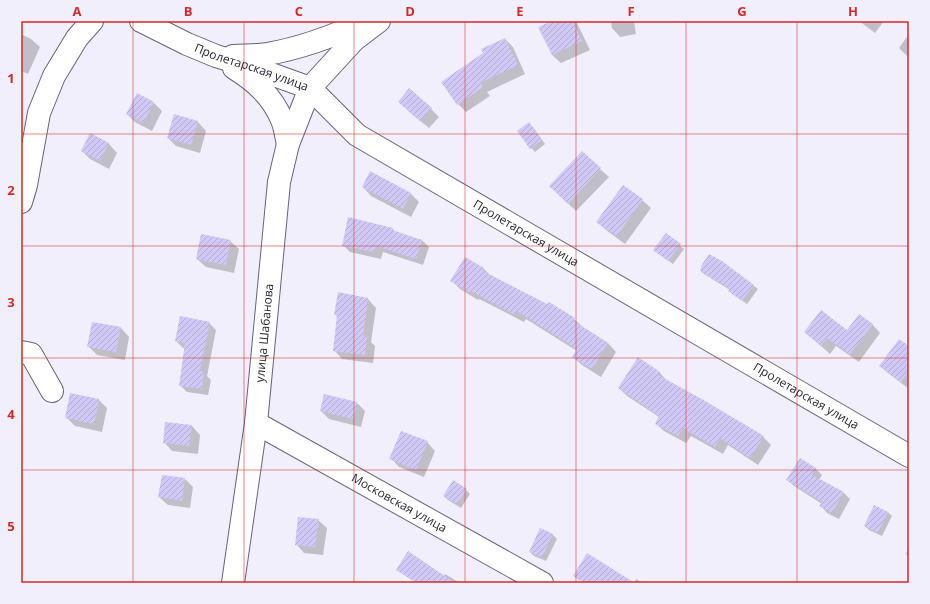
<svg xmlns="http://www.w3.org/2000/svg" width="930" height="604" viewBox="0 0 930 604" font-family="'Open Sans',sans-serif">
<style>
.shadow{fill:#0003}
.building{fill:url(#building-hatch)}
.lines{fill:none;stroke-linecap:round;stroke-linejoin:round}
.minor-casing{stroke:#68637c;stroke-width:24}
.minor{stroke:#fff;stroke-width:22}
.grid{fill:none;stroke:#d62828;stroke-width:1;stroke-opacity:0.55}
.labels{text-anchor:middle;stroke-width:4;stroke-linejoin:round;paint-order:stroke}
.street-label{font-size:12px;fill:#282631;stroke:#f1effb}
.neatline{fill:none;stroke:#d62828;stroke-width:1.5}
.grid-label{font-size:13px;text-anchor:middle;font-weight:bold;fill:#d62828}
</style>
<defs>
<pattern id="building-hatch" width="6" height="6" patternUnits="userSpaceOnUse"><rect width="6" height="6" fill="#d0c8f5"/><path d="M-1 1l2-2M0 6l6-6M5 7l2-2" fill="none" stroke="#b3acd2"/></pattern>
</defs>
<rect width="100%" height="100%" fill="#f1effb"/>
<path class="shadow" d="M554,21h22l14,29 -29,13 -9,-8 -12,-27z
M611,21h23l2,13 -16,3 -8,-9z
M859,21h25l-9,12z
M21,34l10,5 9,8 -12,27 -7,-3z
M909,34v24l-10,-10z
M505,39l8,8 12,27 -38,18 3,4 -24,16 -8,-8z
M137,94l17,9 8,8 -10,20 -17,-9 -8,-8z
M431,109l8,8 -10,11 -22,-18z
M175,116l23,6 8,9 -6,22 -24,-7 -8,-8z
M533,127l12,17 -10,8 -4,-4z
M90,135l19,9 8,9 -8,16 -19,-10 -8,-8z
M600,169l9,8 -33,34 -17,-16z
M370,173l41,21 8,8 -8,15 -40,-21 -8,-9z
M642,200l9,8 -26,36 -19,-14 -9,-8z
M393,229l3,4 26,7 7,7 -6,18 -40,-13 -2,7 -31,-7 -7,-7z
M667,235l17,14 -11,15 -14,-10z
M230,241l9,8 -5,24 -28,-6 -9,-8z
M709,255l12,7 37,27 -11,15 -14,-10 -3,-4 -26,-16 -4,-4z
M466,258l18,11 6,6 84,44 9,8 25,16 8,9 -15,25 -19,-12 -9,-8 4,-6 -51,-32 -2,3 -45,-23 -1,1 -18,-11 -8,-8z
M339,293l29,6 8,9 -5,34 4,4 -2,17 -31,-4 -8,-9 4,-33 -3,-3z
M93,323l28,5 8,9 -4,23 -28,-5 -9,-9z
M209,323l7,7 -9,46 4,4 -3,15 -21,-3 -7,-7 5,-37h-2l-7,-7z
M872,324l8,9 -21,29 -23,-16 -6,8 -25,-22 43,-1z
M909,347v42l-21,-16 -8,-7z
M638,359l22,14 7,8 96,56 8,8 -13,20 -30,-20 -5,9 -32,-18 -5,7 -22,-12 -8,-7 3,-7 -32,-21 -8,-8z
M71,394l28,6 8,8 -5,24 -27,-6 -9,-9z
M357,403l8,8 -4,16 -32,-8 -8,-8z
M192,426l8,9 -2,19 -26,-3 -8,-9z
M427,442l8,9 -11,26 -25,-10 -8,-9z
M800,459l16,10 6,6 -3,5 25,13 6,6 -11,20 -12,-6 -6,-7 1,-2 -28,-18 -7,-6z
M185,479l8,8 -3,21 -22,-3 -9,-8z
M466,490l4,4 -9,14 -13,-8 -4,-4z
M888,512l4,4 -10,20 -13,-6 -4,-4z
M318,520l9,8 -4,27 -19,-2 -8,-9z
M540,529l13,6 4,4 -11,22 -12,-5 -4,-4z
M909,547v10l-3,-3z
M397,570l47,6 1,-2 15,9h-36l-7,-4 -2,3z
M636,579l7,4h-9z"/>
<path class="building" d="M552,21h21l9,20 -30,14 -14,-28z
M505,38l13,27 -38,18 3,4 -26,18 -16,-23 42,-29 -2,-4z
M409,88l23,20 -12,13 -22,-19z
M137,93l17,9 -11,21 -17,-9z
M174,114l24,7 -7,24 -24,-7z
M529,122l13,18 -12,9 -13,-18z
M90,133l19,10 -9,18 -19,-10z
M582,151l19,17 -33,36 -19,-18z
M370,171l41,22 -8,16 -41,-22z
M623,185l20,14 -26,37 -21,-14z
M348,217l45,11 -1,2 30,10 -6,19 -40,-13 -2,6 -32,-6z
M666,233l15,11 -13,17 -15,-11z
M201,234l30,6 -5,25 -30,-6z
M709,254l13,7 32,24 -12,16 -14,-10 2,-2 -29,-17v-6z
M465,257l19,11 -1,3 64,33 2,-2 26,16 -2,3 35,22 -16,26 -20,-12 5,-8 -60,-38 -2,4 -44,-24 -1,2 -20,-12z
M338,292l30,6 -5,38 4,1 -2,18 -32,-4 4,-36h-3z
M821,310l26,20 12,-16 14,10 -23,30 -23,-16 -6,8 -17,-14z
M180,316l30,6 -10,49 4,1 -2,17 -23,-3 6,-43 -10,-2z
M92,322l29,5 -5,25 -29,-5z
M899,339l10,7v25l-8,11 -22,-16z
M638,357l22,15 -2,3 42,23 64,38 -14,22 -30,-20 -5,9 -32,-19 -5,8 -23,-12 4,-8 -41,-28z
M70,393l29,6 -5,25 -29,-6z
M324,394l33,8 -4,17 -33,-8z
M165,422l27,3 -3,21 -26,-3z
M401,431l27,10 -12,29 -27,-11z
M800,458l16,10 -4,7 32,17 -12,21 -13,-7 3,-4 -36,-22z
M162,475l23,3 -3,23 -24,-4z
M453,480l14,9 -10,15 -14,-8z
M874,505l14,7 -10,21 -14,-7z
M298,517l21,2 -4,28 -20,-2z
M540,528l13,6 -11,24 -13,-6z
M408,551l47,32h-38l-21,-13z
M587,553l48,30h-51l-11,-7z"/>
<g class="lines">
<g class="minor-casing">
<g id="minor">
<path id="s1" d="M141,21l46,23 29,12 36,11 58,21 47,47 552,321"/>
<path d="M233,56c11,-1 23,0 34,-2 35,-6 67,-18 99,-33"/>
<path d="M234,68c21,13 38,28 48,52 3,7 4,16 6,24"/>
<path d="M21,202l5,-17 13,-72 15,-37 23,-38 15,-17"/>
<path d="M21,352l10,2 21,37"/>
<path id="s2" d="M256,423l286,160"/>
<path id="s3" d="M233,583l23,-160 23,-241 9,-38 22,-56 44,-48 25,-19"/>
</g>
</g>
<use href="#minor" class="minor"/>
</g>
<path class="grid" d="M133,21v562M244,21v562M354,21v562M465,21v562M576,21v562M686,21v562M797,21v562M21,134h888M21,246h888M21,358h888M21,470h888"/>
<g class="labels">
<g class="street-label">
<text dy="4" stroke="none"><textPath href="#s1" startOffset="120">Пролетарская улица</textPath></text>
<text dy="4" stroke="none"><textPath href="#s1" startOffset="444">Пролетарская улица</textPath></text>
<text dy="4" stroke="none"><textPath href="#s3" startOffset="252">улица Шабанова</textPath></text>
<text dy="4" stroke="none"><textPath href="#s1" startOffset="768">Пролетарская улица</textPath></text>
<text dy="4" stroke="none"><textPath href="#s2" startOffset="164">Московская улица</textPath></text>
</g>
</g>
<rect width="930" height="604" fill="none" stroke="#f1effb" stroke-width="44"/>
<rect x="22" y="22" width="886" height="560" class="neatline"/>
<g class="grid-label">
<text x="77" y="16">A</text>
<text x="188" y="16">B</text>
<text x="299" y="16">C</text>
<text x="410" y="16">D</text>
<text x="520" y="16">E</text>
<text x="631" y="16">F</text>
<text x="742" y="16">G</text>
<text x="853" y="16">H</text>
<text x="11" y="83">1</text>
<text x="11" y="195">2</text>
<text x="11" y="307">3</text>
<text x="11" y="419">4</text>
<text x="11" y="531">5</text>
</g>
</svg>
